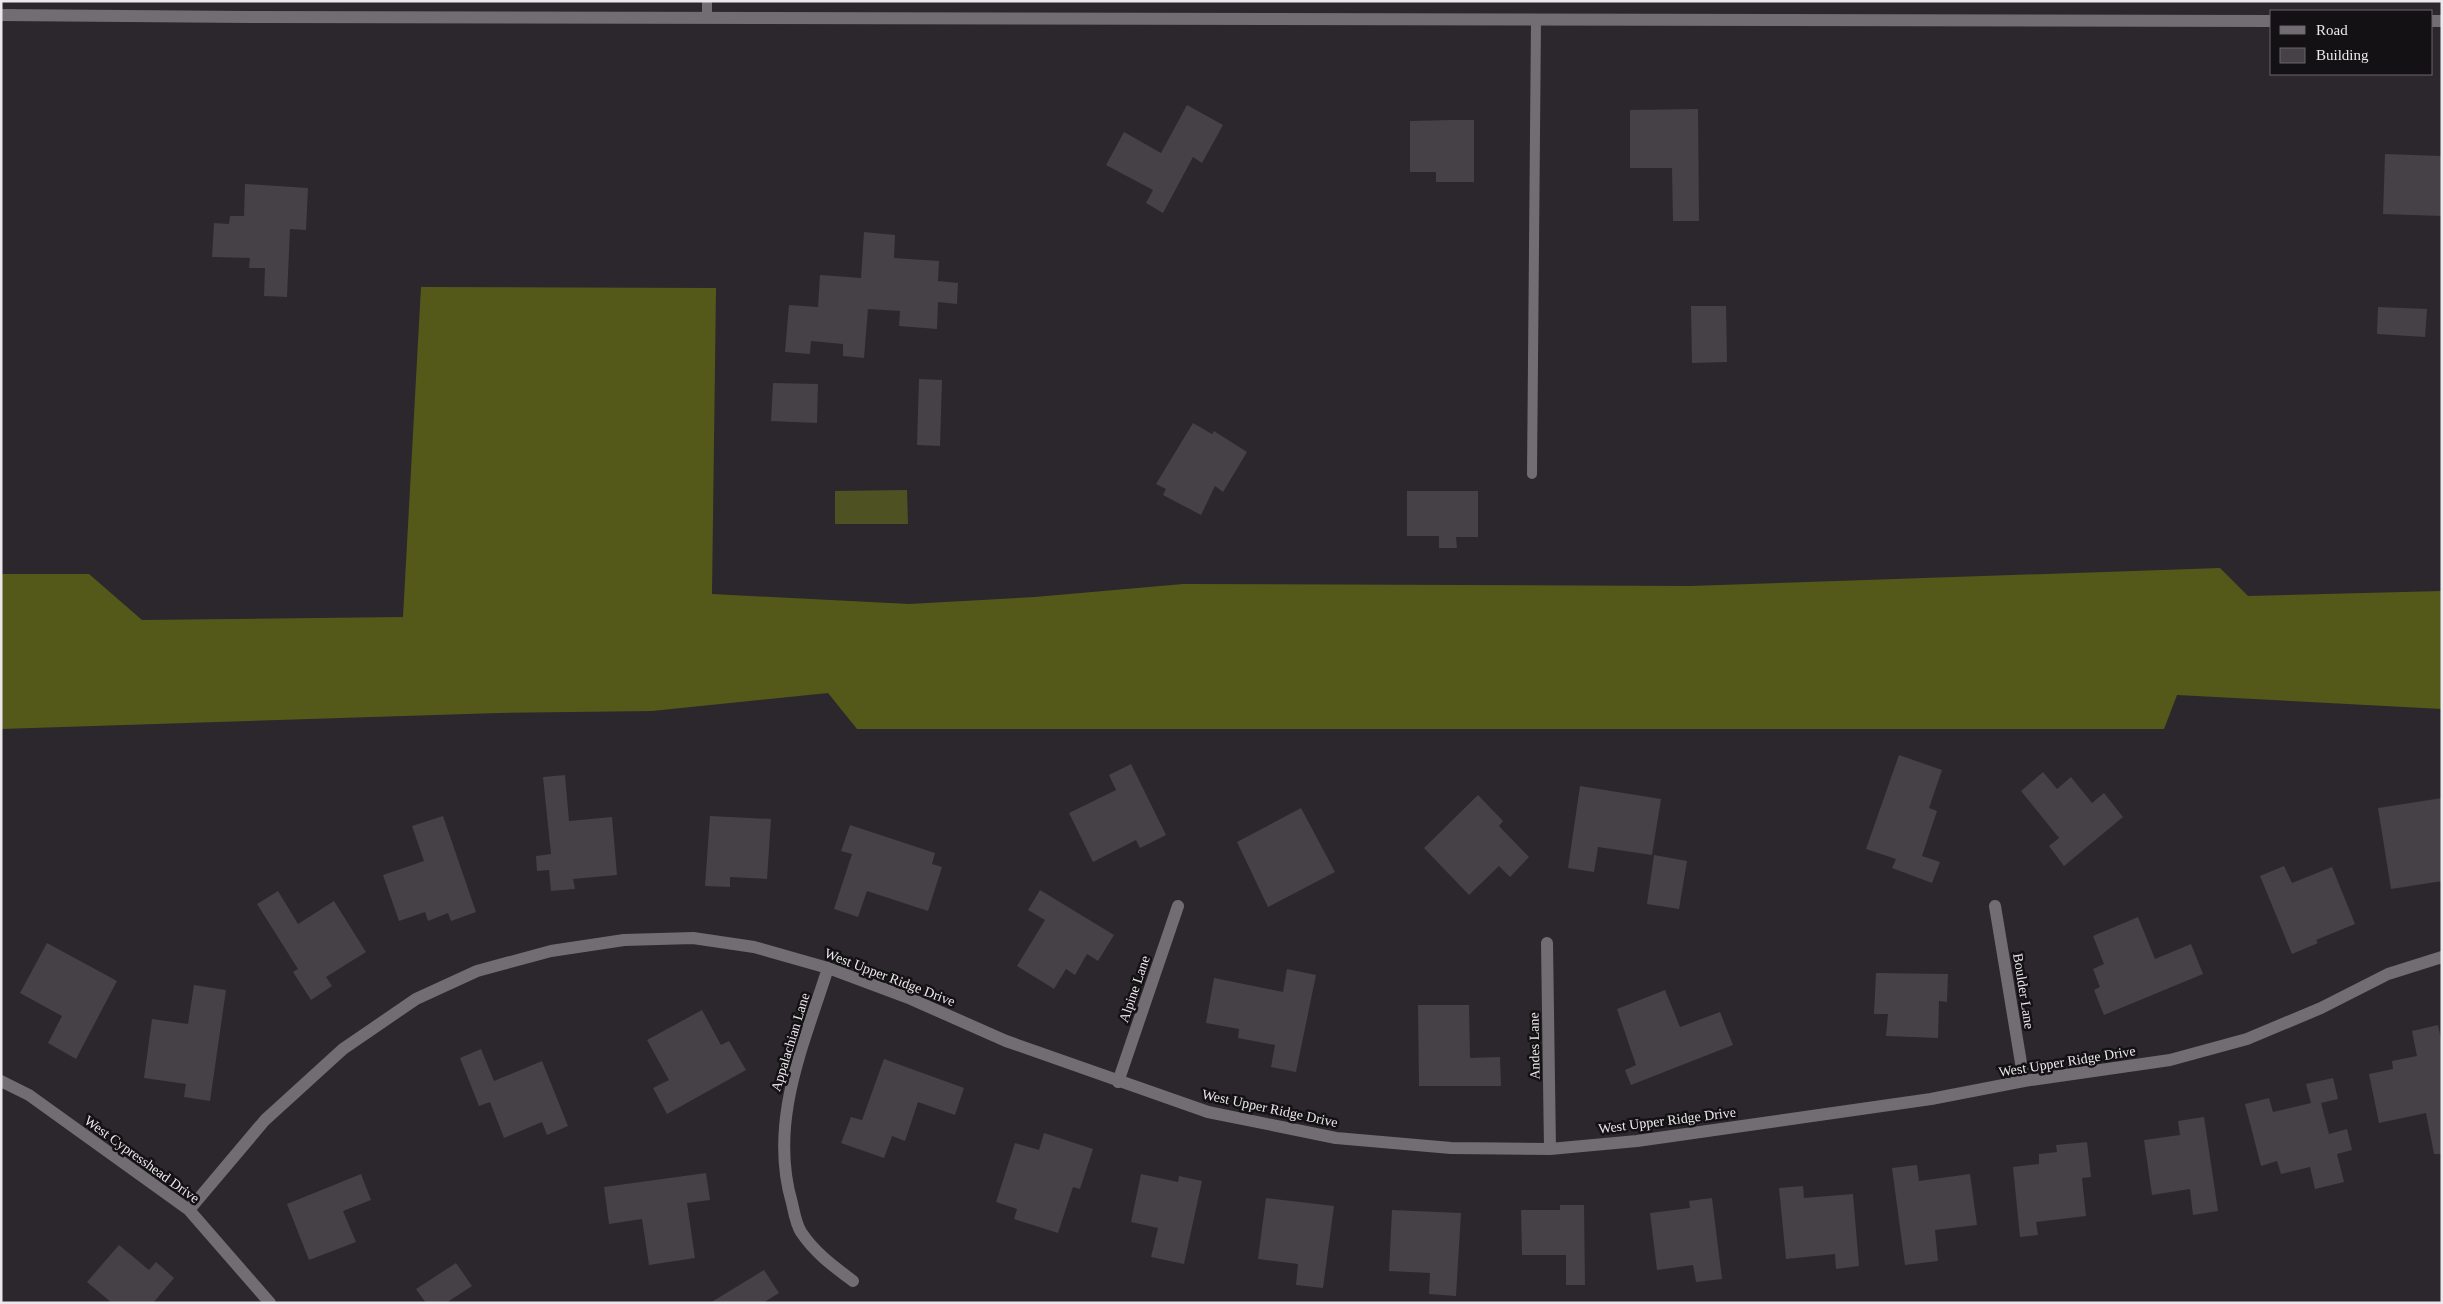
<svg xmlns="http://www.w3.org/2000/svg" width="2443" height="1304" viewBox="0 0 2443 1304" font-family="Georgia,serif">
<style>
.green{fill:#4e5222}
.forest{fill:#54591a}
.building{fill:#464146}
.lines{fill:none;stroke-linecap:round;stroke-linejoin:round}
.service{stroke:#726d72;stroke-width:10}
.minor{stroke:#726d72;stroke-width:12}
.labels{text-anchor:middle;stroke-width:5;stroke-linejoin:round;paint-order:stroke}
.street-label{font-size:14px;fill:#ebe8eb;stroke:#131113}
</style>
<rect width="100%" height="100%" fill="#2c272c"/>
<path class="green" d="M907,490l1,34h-73v-33z"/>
<path class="forest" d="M421,287l295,1 -4,306 197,10 126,-7 148,-13 507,2 530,-18 28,28 194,-5v118l-265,-14 -13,34h-1307l-29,-36 -176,18 -154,2 -497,16v-155h88l53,46 261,-3z"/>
<path class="building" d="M1187,105l36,20 -21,38 -9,-6 -30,56 -17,-10 7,-13 -47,-25 18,-33 37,21z
M1698,109l1,112h-26l-1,-53h-42v-58z
M1451,120h23v62h-38v-10h-26v-51z
M2385,154l57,2v60l-59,-2z
M245,184l63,4 -2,42 -16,-1 -3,68 -23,-1 1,-28h-16l1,-10 -38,-1 2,-34 15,1 1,-8h14z
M864,232l31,3 -1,23 45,3 -1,20 20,2 -1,21 -19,-2 -1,27 -38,-3 1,-15 -32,-2 -4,49 -21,-2v-12l-32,-3 -1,13 -25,-2 4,-47 29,2 2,-32 41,3z
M1691,306h35l1,56 -35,1z
M2378,307l49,2 -2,28 -48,-3z
M919,379l23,1 -2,66 -23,-1z
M773,383l45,1 -1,39 -46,-2z
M1193,423l19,11 2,-3 33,21 -24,40 -8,-6 -14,29 -38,-20 3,-6 -10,-5z
M1407,491h71v46h-22l1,11h-18v-12h-32z
M1899,755l43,15 -13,38 8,3 -15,45 18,6 -8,21 -40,-15 4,-9 -30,-10z
M1131,764l35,71 -26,13 -4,-8 -43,22 -24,-49 47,-23 -7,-15z
M2043,772l14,17 14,-12 21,26 12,-10 19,24 -59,49 -15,-20 10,-8 -38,-47z
M565,775l4,46 43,-4 5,58 -44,4 2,10 -24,2 -2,-21 -12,1 -1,-15 15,-2 -8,-77z
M1580,786l81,13 -9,56 -54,-8 -4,25 -26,-4z
M1478,795l25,26 -4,5 30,31 -19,20 -11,-11 -30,29 -45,-47z
M2442,798v83l-51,8 -13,-81z
M1301,808l34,64 -67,35 -31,-65z
M443,816l33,96 -25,9 -3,-8 -20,8 -3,-9 -26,9 -16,-46 41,-14 -12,-35z
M710,816l61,3 -4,60 -37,-2v10l-25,-1z
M850,825l85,28 -3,11 10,3 -14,44 -61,-20 -9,26 -24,-8 18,-55 -11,-3z
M1654,855l33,6 -8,48 -32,-5z
M2284,866l8,17 40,-16 23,57 -39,16 2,3 -26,11 -32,-78z
M1040,890l74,45 -16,26 -11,-7 -12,21 -9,-6 -12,20 -37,-23 28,-46 -17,-10z
M278,891l20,33 36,-23 32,51 -40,25 6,9 -21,14 -18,-28 5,-3 -41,-65z
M2138,917l17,42 36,-15 12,30 -99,41 -10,-25 6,-3 -7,-18 11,-5 -11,-28z
M47,943l70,38 -41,78 -28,-16 14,-27 -42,-23z
M1287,969l29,6 -20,97 -25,-5 4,-22 -37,-7 1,-9 -33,-6 8,-45 69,14z
M1876,973l72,1 -1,28 -8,-1 -1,37 -52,-2 2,-22h-14z
M194,985l32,5 -16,111 -26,-4 2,-13 -42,-6 8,-59 36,5z
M1665,990l15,37 40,-15 13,33 -102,40 -6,-15 11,-5 -19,-56z
M1418,1005h51l1,53 30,-1 1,29h-82z
M702,1010l19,35 8,-4 17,29 -79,44 -14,-26 16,-8 -22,-40z
M2438,1025l4,19v110h-8l-8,-41 -47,10 -10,-49 24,-5 -1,-8 25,-5 -5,-25z
M481,1049l13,32 48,-20 26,65 -21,9 -5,-13 -38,16 -14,-36 -11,4 -19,-48z
M884,1059l80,29 -9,27 -37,-13 -13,39 -13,-5 -8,22 -43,-15 10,-26 11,3z
M2333,1078l5,21 -17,4 8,31 18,-5 5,21 -15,4 7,28 -29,7 -5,-22 -29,7 -4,-13 -16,5 -16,-62 24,-6 4,14 38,-9 -5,-19z
M2204,1117l14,94 -25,4 -3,-26 -38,6 -8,-55 36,-5 -2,-14z
M1044,1133l49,16 -13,40 -7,-2 -15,46 -44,-14 3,-10 -21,-7 19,-59 24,7z
M2087,1142l4,35 -9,1 4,38 -50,6 2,13 -18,2 -7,-70 26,-3v-10l18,-2 -1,-7z
M1917,1165l2,16 51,-7 7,51 -42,5 3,31 -33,4 -13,-97z
M706,1173l4,27 -23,3 8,55 -46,7 -7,-46 -33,5 -5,-37z
M361,1174l10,26 -28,11 13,31 -47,18 -22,-56z
M1141,1174l37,8 1,-6 23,5 -18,83 -33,-7 7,-29 -27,-6z
M1803,1186l1,12 49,-4 6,72 -23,3 -1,-15 -49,5 -7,-71z
M1266,1198l68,8 -11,82 -27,-3 2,-21 -40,-5z
M1712,1198l10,81 -26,3 -3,-17 -36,5 -7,-57 40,-5 -1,-7z
M1560,1205h24l1,80h-19v-30h-44l-1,-45h39z
M1392,1210l69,3 -5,83 -27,-2 1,-21 -41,-2z
M119,1245l30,25 7,-8 18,16 -21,25h-41l-25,-21z
M456,1263l16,23 -26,17h-20l-10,-14z
M764,1270l15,23 -16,10h-53z"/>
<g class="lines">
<path class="service" d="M707,1v17
M1532,474l4,-454"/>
<path class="minor" d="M1,15l248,2 2023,4
M2432,21h10
M1995,906l29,175
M1547,943l3,206
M828,968c-24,76 -60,154 -36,235 2,9 4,21 9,29 14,21 32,34 52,49
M1,1081l28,14 160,115 81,93
M1118,1082l60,-176
M189,1210l76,-90 78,-71 73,-50 61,-28 74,-20 73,-11 69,-2 61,9 74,21 83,31 95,42 202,71 128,26 115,10 99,1 87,-8 294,-42 93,-18 146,-21 77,-21 74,-31 67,-34 54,-17"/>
</g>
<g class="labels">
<g class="street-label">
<text transform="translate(890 977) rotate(21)" y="5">West Upper Ridge Drive</text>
<text transform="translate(1134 989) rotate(-71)" y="5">Alpine Lane</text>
<text transform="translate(2024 991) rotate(81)" y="5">Boulder Lane</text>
<text transform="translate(790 1042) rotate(-73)" y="5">Appalachian Lane</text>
<text transform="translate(1534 1046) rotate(-91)" y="5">Andes Lane</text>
<text transform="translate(2067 1061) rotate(-9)" y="5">West Upper Ridge Drive</text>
<text transform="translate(1270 1108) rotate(12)" y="5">West Upper Ridge Drive</text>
<text transform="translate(1667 1120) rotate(-7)" y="5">West Upper Ridge Drive</text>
<text transform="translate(142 1159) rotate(36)" y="5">West Cypresshead Drive</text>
</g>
</g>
<rect width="2443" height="1304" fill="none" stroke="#ebe8eb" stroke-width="5"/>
<rect x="2270" y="10" width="162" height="65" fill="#131113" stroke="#696769"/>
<rect x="2280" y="26" width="25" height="8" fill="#726d72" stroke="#696769"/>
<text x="2316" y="35" font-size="15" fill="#ebe8eb">Road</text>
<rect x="2280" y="48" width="25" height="15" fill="#464146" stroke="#696769"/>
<text x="2316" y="60" font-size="15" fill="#ebe8eb">Building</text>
</svg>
